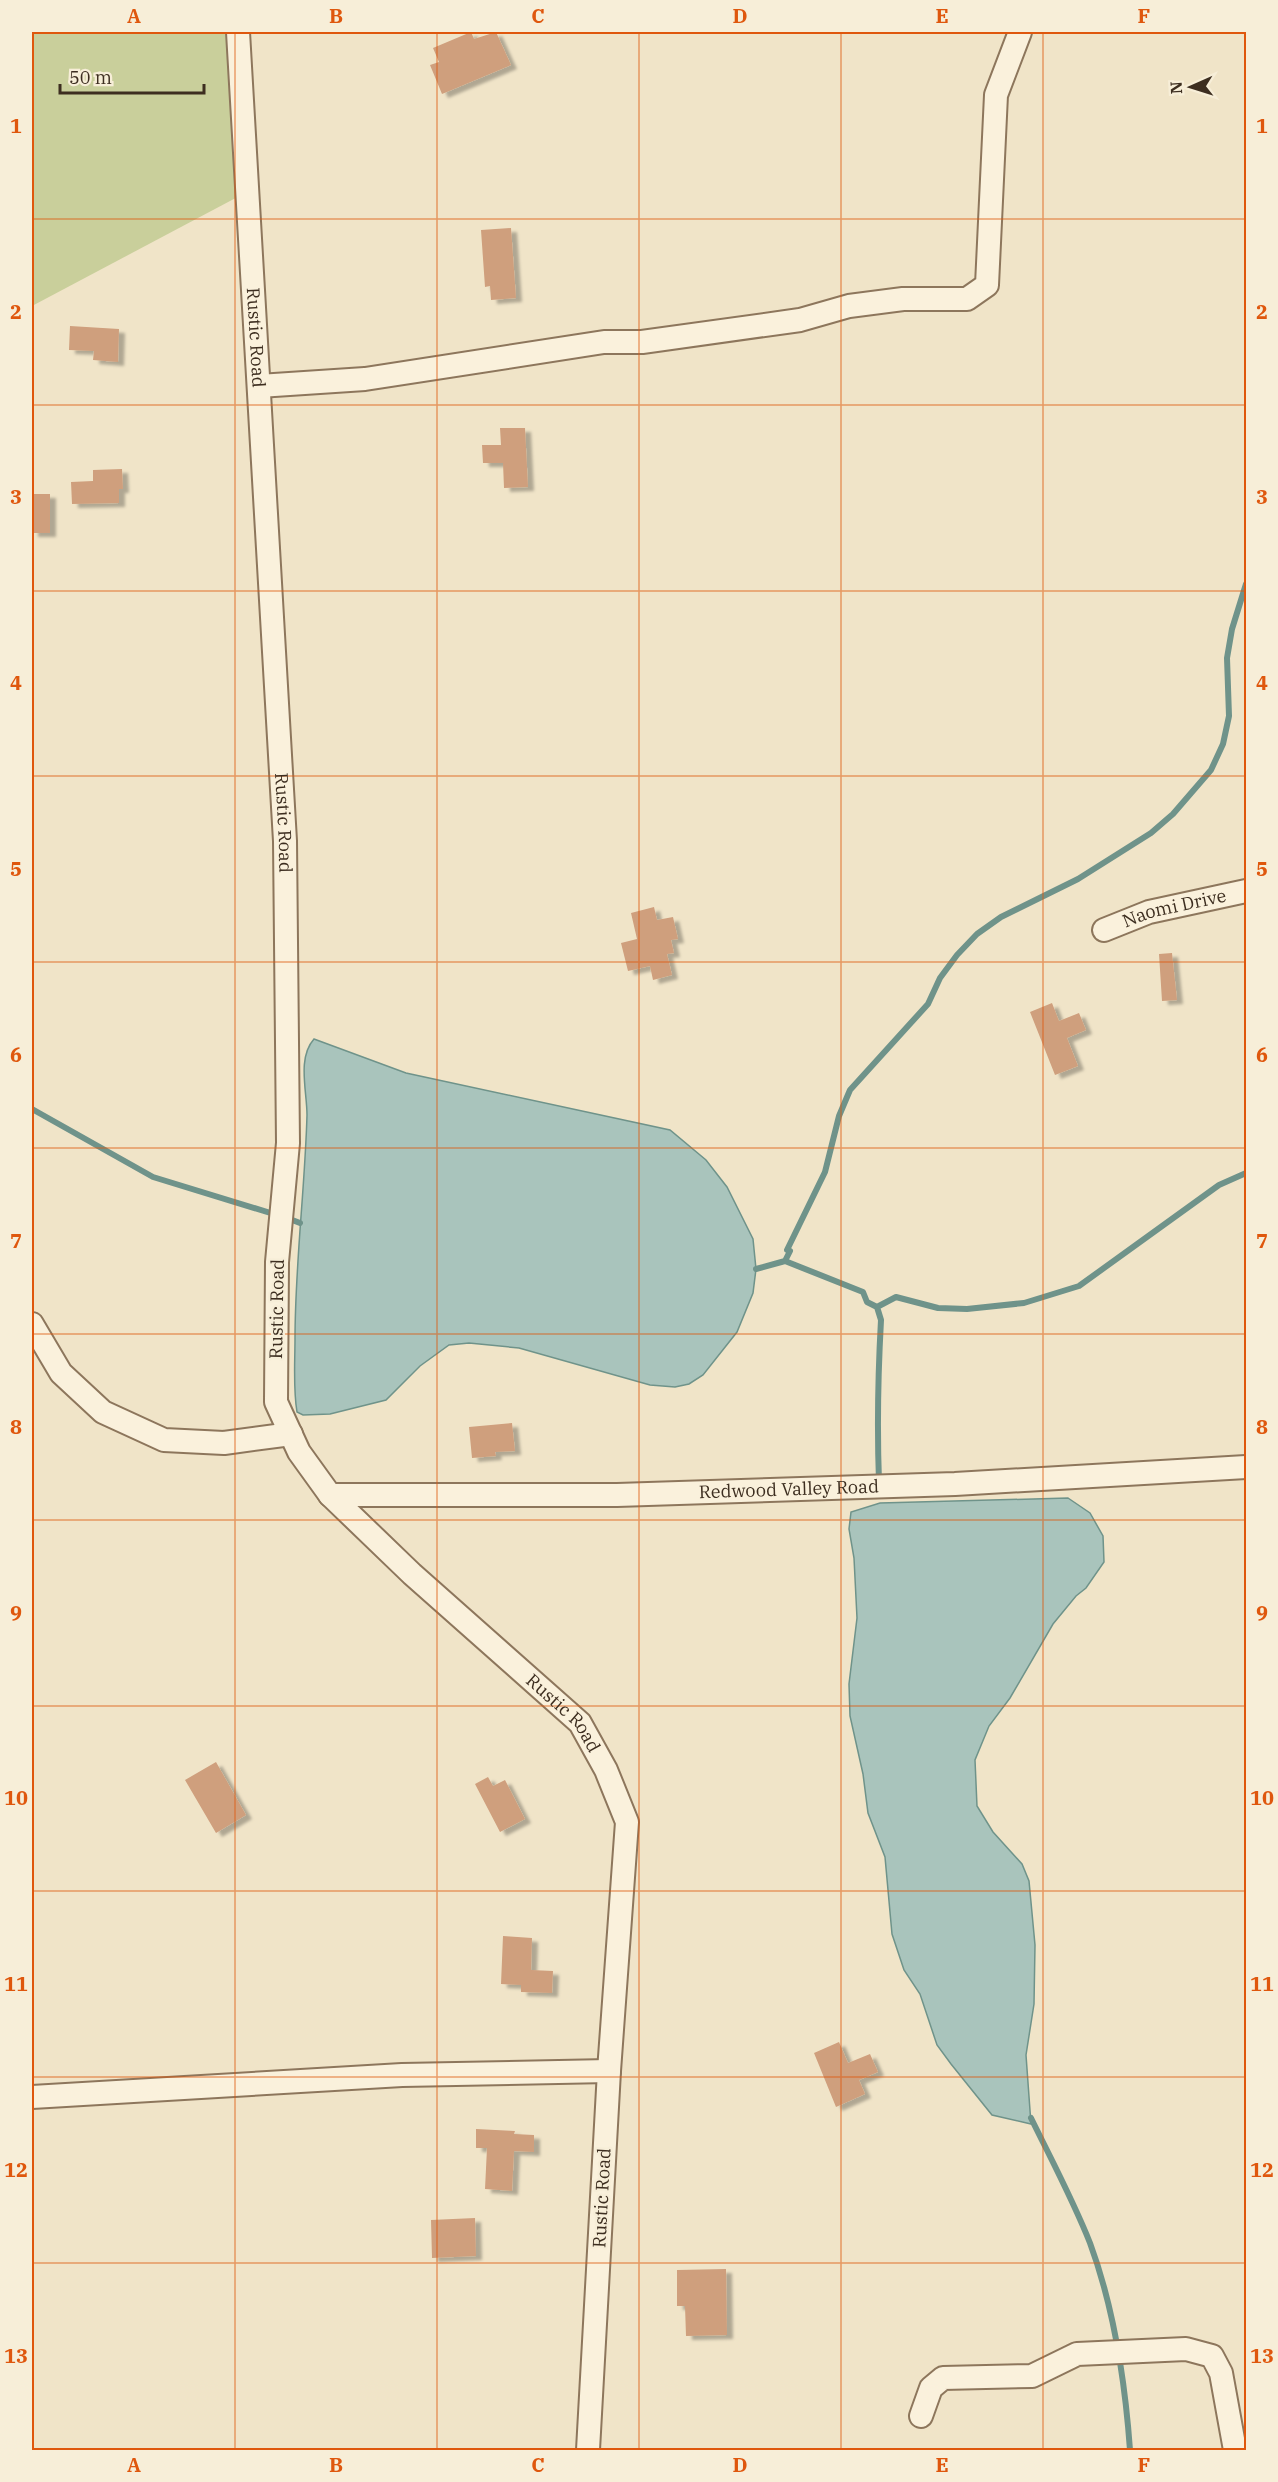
<svg xmlns="http://www.w3.org/2000/svg" width="1278" height="2482" viewBox="0 0 1278 2482" font-family="'IBM Plex Serif',serif">
<style>
.green{fill:#c9cf9b}
.water{fill:#a9c4bc;stroke:#6f938a;stroke-width:1.5}
.lines{fill:none;stroke-linecap:round;stroke-linejoin:round}
.stream{stroke:#6f938a;stroke-width:6}
.building{fill:#cf9f7d;filter:url(#shadow)}
.minor-casing{stroke:#8d765c;stroke-width:26}
.minor{stroke:#faf1dc;stroke-width:22}
.grid{fill:none;stroke:#df570d;stroke-width:1.5;stroke-opacity:0.55}
.labels{text-anchor:middle;stroke-width:5;stroke-linejoin:round;paint-order:stroke}
.street-label{font-size:18px;fill:#3d2e20;stroke:#f7eed8}
.neatline{fill:none;stroke:#df570d;stroke-width:2}
.grid-label{font-size:20px;text-anchor:middle;font-weight:bold;fill:#df570d}
</style>
<defs>
<filter id="shadow"><feDropShadow dx="6" dy="4" stdDeviation="1.5" flood-color="#0004"/></filter>
</defs>
<rect width="100%" height="100%" fill="#f0e4c8"/>
<path class="green" d="M32,32h207l8,160 -215,114z"/>
<path class="water" d="M314,1039l92,34 264,57 36,30 21,27 26,52 3,30 -3,24 -16,39 -34,43 -14,9 -14,3 -25,-2 -131,-37 -50,-5 -20,2 -29,21 -34,34 -56,14 -27,1 -6,-3c-4,-24 -2,-49 -2,-73 0,-75 10,-150 12,-224 0,-24 -10,-57 7,-76z
M1068,1498l22,15 13,23 1,26 -18,26 -10,8 -23,28 -43,74 -21,28 -14,34 2,46 16,26 29,32 7,17 6,64 -1,59 -8,51 5,69 -39,-9 -41,-51 -14,-19 -17,-51 -16,-24 -12,-36 -7,-77 -17,-44 -5,-39 -13,-58 -1,-32 8,-66 -3,-60 -5,-29 2,-17 29,-9z"/>
<g class="lines">
<path class="stream" d="M32,1109l121,68 124,38
M287,1218l13,5
M785,1261l5,-10 -3,-1 38,-78 14,-56 11,-26 78,-86 12,-26 17,-23 20,-21 24,-17 77,-38 73,-46 22,-19 38,-44 12,-26 6,-28 -2,-58 5,-29 14,-45
M756,1269l29,-8 78,31 4,10 10,5 4,13c-3,54 -4,108 -2,162
M877,1307l19,-10 42,11 29,1 57,-6 55,-17 140,-101 27,-12
M1031,2118c20,41 42,82 59,125 24,65 35,138 40,207"/>
</g>
<path class="building" d="M471,32l3,7 22,-7 15,33 -69,29 -12,-29 9,-3 -6,-14z
M511,228l5,70 -25,2 -1,-14 -5,1 -4,-57z
M70,326l49,3 -1,33 -25,-2 1,-9 -25,-1z
M500,428h25l3,59 -24,1 -1,-25h-20l-1,-18h19z
M122,469l1,20h-4v14l-47,1 -1,-22 22,-1v-11z
M32,494h18v39h-18z
M654,907l3,13 16,-3 5,22 -7,1 3,13 -7,1 5,21 -19,5 -3,-14 -22,5 -7,-28 16,-4 -6,-26z
M1172,953l5,47 -15,1 -3,-47z
M1052,1003l7,18 20,-8 7,17 -19,8 11,28 -23,9 -25,-63z
M512,1423l3,28 -20,1 1,4 -24,2 -3,-31z
M216,1762l30,53 -30,18 -31,-53z
M488,1777l5,9 12,-6 20,39 -25,13 -25,-48z
M503,1936l29,2 -1,32 22,1 -1,22 -31,-1v-7l-20,-1z
M839,2042l9,21 22,-9 8,18 -19,8 6,14 -29,13 -22,-54z
M476,2129l39,2 -1,3 20,1v17l-20,-1 -2,40 -27,-2 2,-41h-11z
M475,2218l1,38 -44,2 -1,-38z
M726,2269l1,66 -41,1 -1,-30h-8v-36z"/>
<g class="lines">
<g class="minor-casing">
<g id="minor">
<path id="s1" d="M238,32l47,809 3,302 -11,119 -1,140 23,50 31,43 82,79 168,149 26,47 21,52 -18,249 -21,379"/>
<path d="M259,386l106,-7 239,-37h38l158,-22 49,-14 54,-7h64l20,-14 9,-190 24,-63"/>
<path id="s2" d="M1104,930l45,-18 97,-21"/>
<path d="M32,1324l29,49 42,39 61,28 60,3 67,-9"/>
<path id="s3" d="M330,1495h287l338,-11 291,-17"/>
<path d="M32,2097l370,-22 207,-4"/>
<path d="M921,2416l10,-28 12,-10 89,-2 45,-22 109,-5 26,7 9,17 14,77"/>
</g>
</g>
<use href="#minor" class="minor"/>
</g>
<path class="grid" d="M235,32v2418M437,32v2418M639,32v2418M841,32v2418M1043,32v2418M32,219h1214M32,405h1214M32,591h1214M32,776h1214M32,962h1214M32,1148h1214M32,1334h1214M32,1520h1214M32,1706h1214M32,1891h1214M32,2077h1214M32,2263h1214"/>
<g class="labels">
<g class="street-label">
<text dy="6" stroke="none"><textPath href="#s1" startOffset="306">Rustic Road</textPath></text>
<text dy="6" stroke="none"><textPath href="#s1" startOffset="792">Rustic Road</textPath></text>
<text dy="6" stroke="none"><textPath href="#s2" startOffset="74">Naomi Drive</textPath></text>
<text transform="translate(277 1309) rotate(-89)" y="6">Rustic Road</text>
<text dy="6" stroke="none"><textPath href="#s3" startOffset="459">Redwood Valley Road</textPath></text>
<text dy="6" stroke="none"><textPath href="#s1" startOffset="1800">Rustic Road</textPath></text>
<text transform="translate(602 2198) rotate(-87)" y="6">Rustic Road</text>
</g>
</g>
<rect width="1278" height="2482" fill="none" stroke="#f7eed8" stroke-width="66"/>
<g transform="translate(1191 87) rotate(267)" stroke="#f7eed8" stroke-width="4.5" paint-order="stroke">
<path d="M0-4.5L10 22L0 15L-10 22Z" fill="#3d2e20"/>
<text y="-9" font-size="16" font-weight="bold" text-anchor="middle" fill="#3d2e20">N</text>
</g>
<path d="M60 84v9h144v-9" fill="none" stroke="#3d2e20" stroke-width="3"/>
<text x="69" y="84" font-size="18" fill="#3d2e20" stroke="#f7eed8" stroke-width="4.5" paint-order="stroke">50 m</text>
<rect x="33" y="33" width="1212" height="2416" class="neatline"/>
<g class="grid-label">
<text x="134" y="23">A</text>
<text x="336" y="23">B</text>
<text x="538" y="23">C</text>
<text x="740" y="23">D</text>
<text x="942" y="23">E</text>
<text x="1144" y="23">F</text>
<text x="16" y="133">1</text>
<text x="1262" y="133">1</text>
<text x="16" y="319">2</text>
<text x="1262" y="319">2</text>
<text x="16" y="504">3</text>
<text x="1262" y="504">3</text>
<text x="16" y="690">4</text>
<text x="1262" y="690">4</text>
<text x="16" y="876">5</text>
<text x="1262" y="876">5</text>
<text x="16" y="1062">6</text>
<text x="1262" y="1062">6</text>
<text x="16" y="1248">7</text>
<text x="1262" y="1248">7</text>
<text x="16" y="1434">8</text>
<text x="1262" y="1434">8</text>
<text x="16" y="1620">9</text>
<text x="1262" y="1620">9</text>
<text x="16" y="1805">10</text>
<text x="1262" y="1805">10</text>
<text x="16" y="1991">11</text>
<text x="1262" y="1991">11</text>
<text x="16" y="2177">12</text>
<text x="1262" y="2177">12</text>
<text x="16" y="2363">13</text>
<text x="1262" y="2363">13</text>
<text x="134" y="2472">A</text>
<text x="336" y="2472">B</text>
<text x="538" y="2472">C</text>
<text x="740" y="2472">D</text>
<text x="942" y="2472">E</text>
<text x="1144" y="2472">F</text>
</g>
</svg>
